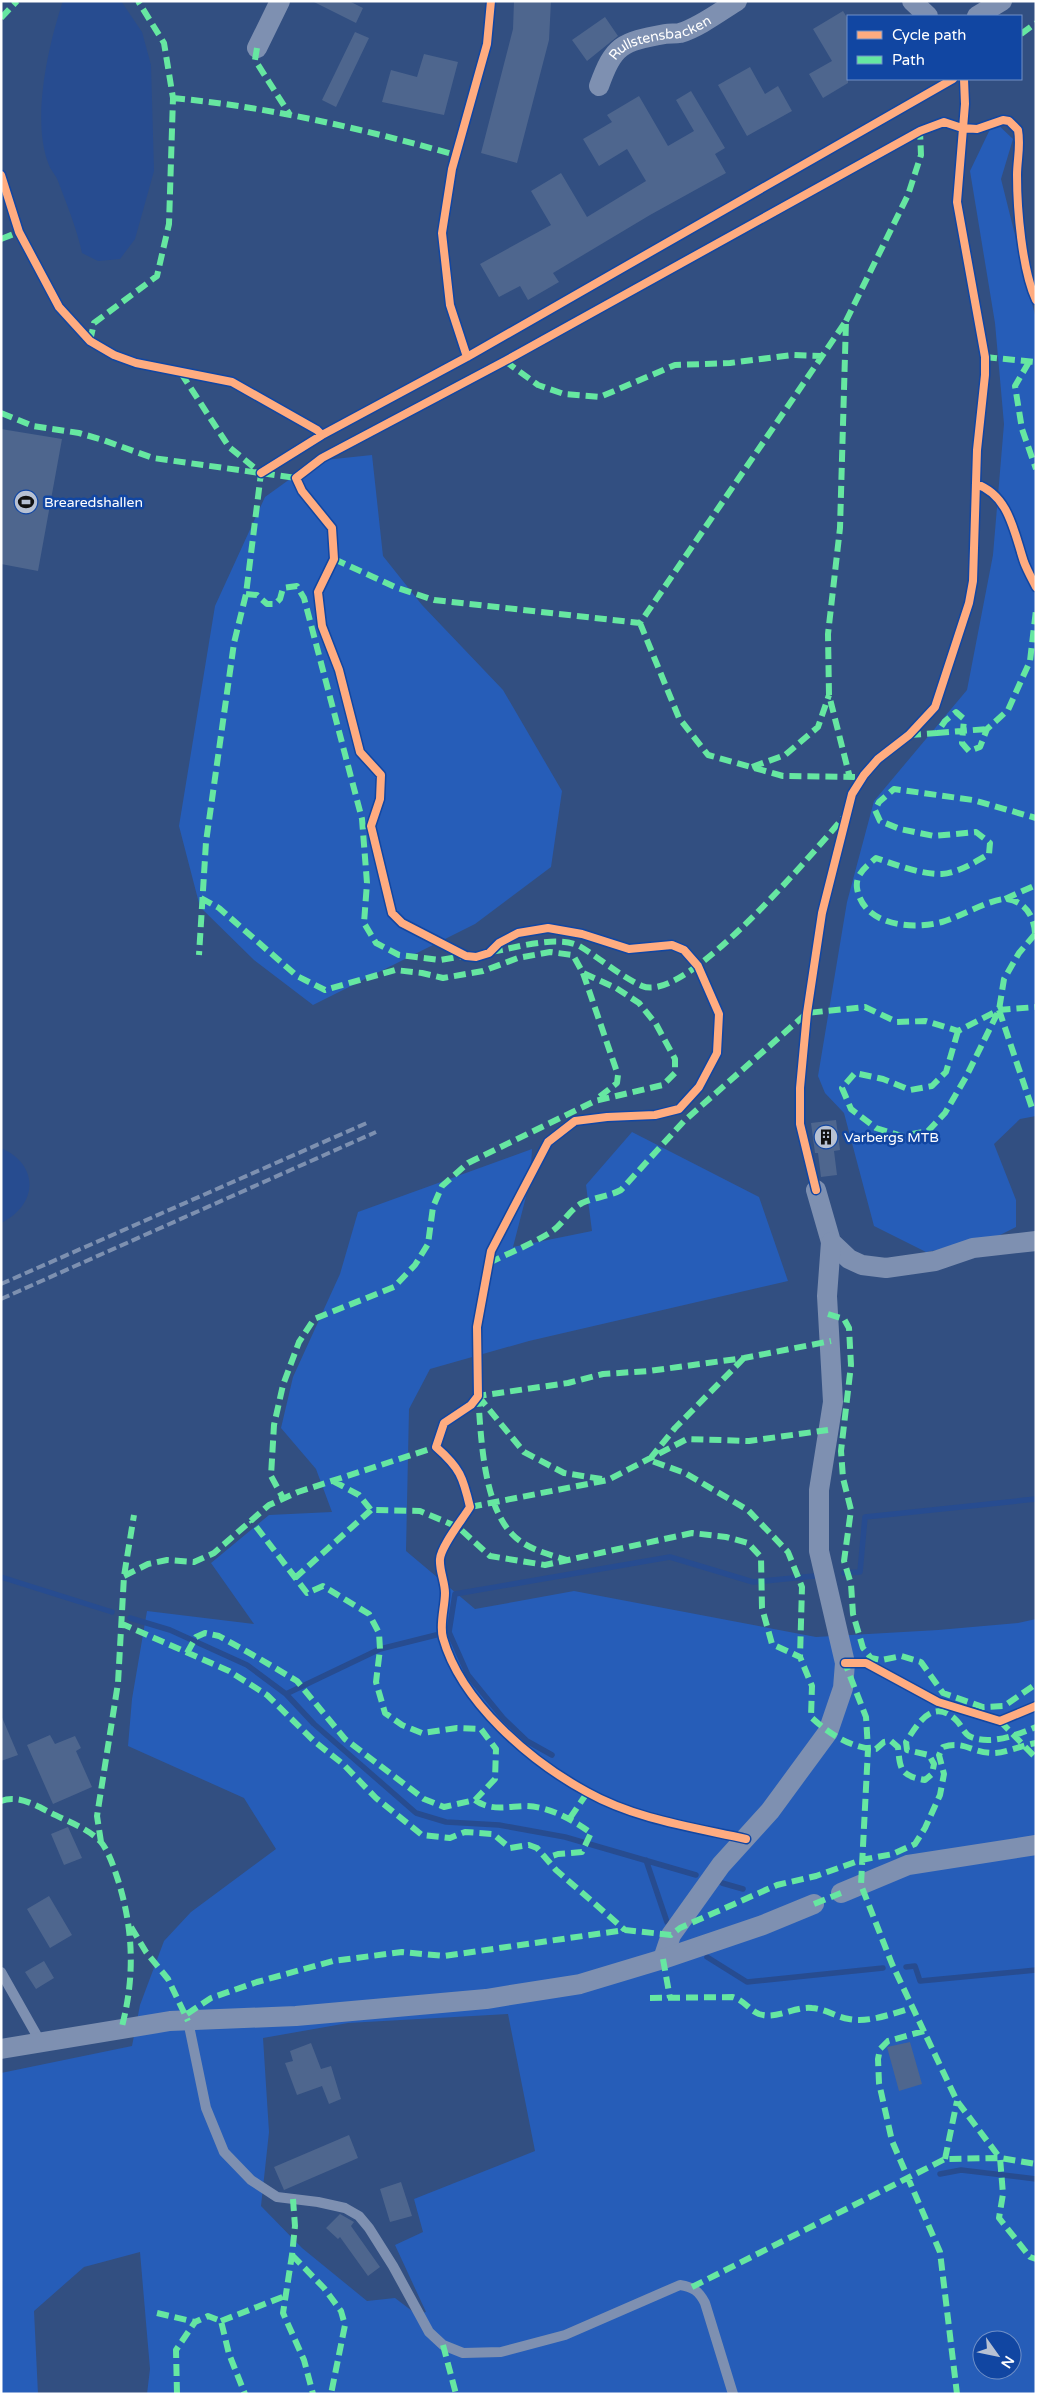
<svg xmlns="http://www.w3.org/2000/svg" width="1037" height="2395" viewBox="0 0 1037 2395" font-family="'Varela Round',sans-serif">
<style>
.green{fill:#265db8;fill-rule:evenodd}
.water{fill:#274c90}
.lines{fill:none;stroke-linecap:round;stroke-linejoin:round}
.stream{stroke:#274c90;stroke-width:5.5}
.building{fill:#4e668e}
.service{stroke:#7e90b1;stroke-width:10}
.minor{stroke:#7e90b1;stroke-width:20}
.rail{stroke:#7d90b0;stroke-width:4;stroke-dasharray:9 4;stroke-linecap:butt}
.quiet{stroke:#66e7a1;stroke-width:6;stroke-dasharray:12 6;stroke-linecap:butt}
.cycleway-casing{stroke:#1146a2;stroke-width:11}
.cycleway{stroke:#ffac80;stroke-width:8}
.labels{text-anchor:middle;stroke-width:5;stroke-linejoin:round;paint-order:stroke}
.street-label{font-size:14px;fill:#fff;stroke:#1146a2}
.poi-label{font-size:14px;fill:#fff;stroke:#1146a2;text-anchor:start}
</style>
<rect width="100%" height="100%" fill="#324f81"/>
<path class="green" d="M994,121l19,18 -12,40 35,140v797l-16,3 -26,25 22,56v27l-28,14 -62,11 -52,-26 -30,-113 -19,-20 -7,-17 29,-174 27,-101 93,-111 26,-135 11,-131 -9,-101 -25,-152z
M372,455l11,101 39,49 81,85 59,101 -11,76 -76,57 -162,81 -59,-45 -54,-53 -21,-81 36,-220 50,-109 50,-36z
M632,1132l127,65 29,84 -259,60 -99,28 -21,40 -3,142 69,58 99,-18 242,46 122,-7 80,-7 18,-4v775h-889l3,-25 -10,-117 -56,15 -50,44 4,83h-37v-321l131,-27 8,-41 24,-64 27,-29 85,-63 -32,-51 -116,-52 4,-47 15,-88 107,13 -43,-61 58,-48 63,-3 -16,-43 -35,-41 12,-51 47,-103 18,-62 174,-63 -2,32 -17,66 79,-16 -6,-46zM508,2014l27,137 -121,48 9,33 -28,13 31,67 -10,2 -21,-16 -28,3 -65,-53 -41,-42 8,-74 -6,-94 85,-15zM982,2340h30v30h-30z"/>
<path class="water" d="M63,1h58l21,31 9,33 3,106 -19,68 -15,20 -22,2 -16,-8c-5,-24 -15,-48 -24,-72 -2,-6 -7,-10 -9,-16 -18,-44 -1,-119 14,-164z
M1,1148c39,17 37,57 0,75z"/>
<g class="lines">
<path class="stream" d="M844,1573l16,-1 5,-55 171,-18
M1,1577l111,35
M130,1618l40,12 77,35 39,29 28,30 102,89 30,9 53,3 66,12 131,38
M286,1694l94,-45 56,-14
M552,1755l-25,-14 -24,-23 -35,-43 -19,-43 6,-38 215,-37 83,25 62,-6
M646,1860l21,62
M722,1883l21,6
M707,1957l40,25 136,-14
M906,1967l9,-1 5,15 116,-11
M940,2174l21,-4 75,9"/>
</g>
<path class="building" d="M312,1h37l14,7 -7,15z
M514,1h37l-2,39 -32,123 -36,-10 32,-124z
M843,11l5,8v64l-25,15 -14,-24 23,-13 -19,-32z
M605,17l13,19 -31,25 -15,-21z
M355,32l14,6 -33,69 -14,-7z
M424,54l34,8 -14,53 -62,-13 9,-32 26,7z
M750,67l15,27 13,-8 14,25 -45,25 -29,-51z
M691,91l34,57 -10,6 11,19 -76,42 -97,58 6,9 -31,18 -8,-14 -21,11 -19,-33 71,-39 -20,-34 30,-18 26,44 59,-36 -19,-32 -28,17 -16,-27 29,-17 -5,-7 32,-19 29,50 26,-15 -18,-31z
M1,429l61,10 -24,132 -37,-7z
M836,1120l4,30 -6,1 3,24 -16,2 -3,-24h-3l-4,-30z
M1,1715l17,40 -17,6z
M50,1735l5,9 20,-8 6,12 -5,3 16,36 -39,17 -26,-59z
M68,1827l14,31 -18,7 -13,-31z
M49,1896l23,39 -22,13 -23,-39z
M44,1961l10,17 -18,11 -11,-17z
M910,2042l12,42 -23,7 -12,-44z
M311,2043l10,26 10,-3 10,33 -12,5 -7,-18 -25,9 -12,-32 8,-2 -3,-10z
M349,2135l9,23 -74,32 -10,-23z
M401,2182l11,34 -22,6 -10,-33z
M340,2214l14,8 -3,4 29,41 -12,9 -28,-39 -2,2 -12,-11z"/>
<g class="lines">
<path class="service" d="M1,1972l35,62 4,9
M188,2021l18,87 18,44 27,28 26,17 41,5 27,6 14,8 10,12 24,38 36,66 14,13 20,8 38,-1 64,-17 115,-50c13,2 19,6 25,18l28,91"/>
<g class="minor">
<path d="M912,1l16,15"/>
<path d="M977,16l25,-15"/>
<path d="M257,48l23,-47"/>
<path id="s1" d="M599,86c15,-41 22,-44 66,-52 5,-1 10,0 15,-1 18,-5 41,-22 57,-32"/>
<path d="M816,1190l15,52 18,17 13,6 24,3 49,-7 38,-13 63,-7"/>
<path d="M841,1893l67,-28 128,-20"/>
<path d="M663,1959l8,-24 50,-70 49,-54 58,-79 15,-44 2,-25 -26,-112v-61l14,-88 -6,-106 4,-54"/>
<path d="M1,2049l169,-28 126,-5 190,-17 94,-15 83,-25 100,-34 51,-21"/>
</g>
<path class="rail" d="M1,1284l368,-162
M1,1299l375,-167"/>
<path class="quiet" d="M1,18l16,-17
M1021,34l15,-11
M257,48l-2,12 35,55
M173,98c97,9 190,31 283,57
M1,239l18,-7
M846,321l62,-126 13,-40 -1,-24
M90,341l4,-18 63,-47 12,-52 4,-126 -9,-55 -26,-42
M985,357l51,5
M505,361l33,24 26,9 36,3 75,-32 55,-2 62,-8 29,1
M1029,362l-14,24 7,43 14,40
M181,373l48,74 32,26 -15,121 -12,49 -28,199 -7,113
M1,413l32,13 46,7 24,7 50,18 143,20
M334,559l61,28 39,13 206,23 206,-302 -6,207 -12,106 1,61 21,83
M246,594l11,1 10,9h8l5,-5 3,-11 14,-2 7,12 58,221 5,64 -3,40 12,20 23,12 41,5 24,-4
M640,623l39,95 29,37 75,21 72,1
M937,733l50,-4
M909,735l28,-2 8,-12 11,-9 8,7 -2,24 7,8 11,-4 7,-18 21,-19 22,-49 6,-51
M752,767l33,-12 33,-28 11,-32
M201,898l18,10 78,68 28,14 70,-20 27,3 21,5 40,-7 35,-13 32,-6 23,3 10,18 33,15 23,15 17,21 19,35v14l-12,12 -68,16 -127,62 -26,23 -9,21 -5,37 -13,21 -21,22 -80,32 -15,23 -16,43 -9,40 -3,51 12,22
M1005,899l31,-14
M1035,933c-1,-17 -10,-32 -29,-34 -13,-1 -49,19 -64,23 -30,8 -79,4 -85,-34 -2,-14 10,-22 19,-30 18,6 46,17 66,16 16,-1 33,-12 47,-20l1,-11 -14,-11 -42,4 -34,-7 -20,-8 -5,-11 4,-8 15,-13 79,11 63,18
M491,952c24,-4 68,-18 90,-5 20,12 39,29 61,39 44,19 173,-136 202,-169
M583,973l35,102 -1,8 -19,15
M999,1010l34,101
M958,1031l-12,41 -14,14 -22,4 -27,-11 -28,-6 -13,15 9,21 25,19 26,8 26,-5 17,-18 21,-36 33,-67 5,-31 15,-26 17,-20
M489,1263c20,-10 43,-19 62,-31 12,-8 18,-22 31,-29 13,-6 26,-6 39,-13l63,-69 123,-108 58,-6 32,15 29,-1 32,10 41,-21 37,-3
M828,1314l16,5 5,9 2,37 -10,86 2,27 8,32 -7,51 7,23 2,30 10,34 8,10 11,2 19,-4 20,6 22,31 40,14 21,-1 32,-22
M744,1358l-69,70 -26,32 36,13 63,37 40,42 14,35 -2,70
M478,1395c3,41 5,109 34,139 14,15 36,20 55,26
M478,1396l46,56 40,21 38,6
M476,1399l2,-3 90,-13 35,-9 46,-3 95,-13 87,-17
M333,1481l26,14 12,15 49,1 38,16 32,29 55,9 147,-32 34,4 22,6 13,14 1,51 10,36 28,13 12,29 -1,31c17,16 41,32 65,32l8,-7 7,-1 7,6c2,22 2,29 27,33l7,-6 2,-10 -5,-9 -22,-5 -1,-8c12,-19 27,-45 51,-21 4,4 7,12 12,15 20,10 48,-1 67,-9
M470,1507l138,-27 79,-41 62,2 79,-11
M124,1576l24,-12 19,-4 27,2 20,-9 55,-48 29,-13 138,-45
M295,1578l76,-68
M120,1623l109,48 38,24 48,47 28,22 33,34 46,37 28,3 15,-6 28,2 17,14 19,-3 8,3 19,22 69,60
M187,1653l9,-16 9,-4 14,3 41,23 37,22 48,58 79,60 20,8 31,-7 20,-21 1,-30 -15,-20 -24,-1 -35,5 -20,-8 -17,-12 -9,-31 4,-33 -1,-16 -10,-19 -46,-28 -16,7 -56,-73
M849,1663h-4l21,54 2,32 -7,136 31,79 65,137 43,57 3,36 -4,24 31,39 6,2
M1000,1721l36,37
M475,1800c16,12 34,6 52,6 23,1 46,14 64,27l-9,19 -24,2 -12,4
M1,1801c17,-7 36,5 50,12 16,8 38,16 50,29 8,10 13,26 17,38 16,51 17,99 3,150
M570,1818l17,-25
M101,1842l-4,-26 21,-133 6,-107 10,-61
M814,1904l27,-11
M131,1927l15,25 22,27 20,42
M663,1959l7,39
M650,1998l83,-1c12,4 16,13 26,17 17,6 36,-8 53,-6 14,1 24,9 37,11 21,4 44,-6 64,-11
M187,2014l24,-16 46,-16 76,-21 69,-9 42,4 181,-26 46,5 9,-7 97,-43 39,-9 45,-16 32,-6 22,-10 10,-16 15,-33 4,-21 -5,-19 4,-8c21,-7 29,6 50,6 13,0 29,-8 43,-10
M924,2031l-36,10 -8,8 -2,10 1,24 13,58 48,111 17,142
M945,2159l12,-58
M293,2199l2,27 -3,29 -9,58 21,47 9,34
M292,2255l32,33 17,23 4,14 -14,69
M692,2287l253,-128 55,-1 36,6
M157,2313l38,9
M221,2321l64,-25
M443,2345l13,49
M177,2394l-1,-44 19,-28 13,-6 13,5 8,33 16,40"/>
<g class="cycleway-casing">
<path id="cycleway" d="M1,175l18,57 40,75 31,34 24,14 22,8 96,19 85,48 5,5
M467,357l-17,-52 -8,-72 10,-64 35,-125 4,-43
M261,473l61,-38 145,-78 486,-278
M976,484c33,11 38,48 48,78 3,8 8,17 12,25
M816,1190l-16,-66v-36l7,-75 15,-100 30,-119 12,-19 14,-16 31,-24 26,-28 34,-104 4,-22 4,-131 8,-75v-18l-28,-155 8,-98 -1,-25
M845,1663h21l72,39 62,19 36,-15
M746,1839c-54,-12 -111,-20 -159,-47 -57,-31 -126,-90 -144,-154 -4,-13 2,-31 2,-45 0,-11 -6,-23 -5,-34 1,-13 22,-39 30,-52 -7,-30 -10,-39 -34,-60l8,-24 27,-18 7,-9 -1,-69 14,-76 57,-109 27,-21 32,-4 48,-2 24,-6 20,-22 18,-34 2,-39 -21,-48 -14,-16 -12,-5 -43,4 -47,-15 -34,-6 -30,5 -19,10 -10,10 -13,4 -10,-1 -64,-33 -10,-10 -21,-87 9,-27 1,-24 -21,-23 -21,-82 -17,-44 -4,-34 16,-33 -2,-31 -30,-37 -6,-13 26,-20 183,-97 415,-230 24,-9 18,6 15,1 26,-9 6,1 9,9c3,16 -1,30 -1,45 0,34 5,95 19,125"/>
</g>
<use href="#cycleway" class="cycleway"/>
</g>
<defs>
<g id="stadium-disc" transform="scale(1.25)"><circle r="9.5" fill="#b7c1d3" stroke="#1146a2"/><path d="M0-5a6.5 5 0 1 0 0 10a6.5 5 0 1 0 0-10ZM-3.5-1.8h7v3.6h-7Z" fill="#111"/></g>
<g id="building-disc" transform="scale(1.25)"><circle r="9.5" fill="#b7c1d3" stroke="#1146a2"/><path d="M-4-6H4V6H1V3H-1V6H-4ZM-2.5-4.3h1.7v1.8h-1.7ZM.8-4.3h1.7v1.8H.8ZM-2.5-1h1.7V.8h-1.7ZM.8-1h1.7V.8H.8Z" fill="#111"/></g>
</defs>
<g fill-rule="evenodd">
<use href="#stadium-disc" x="26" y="502"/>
<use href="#building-disc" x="826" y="1137"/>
</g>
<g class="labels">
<g class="street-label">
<text dy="5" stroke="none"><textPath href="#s1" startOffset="85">Rullstensbacken</textPath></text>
</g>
<g class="poi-label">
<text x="44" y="507">Brearedshallen</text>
<text x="844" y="1142">Varbergs MTB</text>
</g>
</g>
<rect width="1037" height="2395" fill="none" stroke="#ffffff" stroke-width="5"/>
<rect x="847" y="15" width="175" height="65" fill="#1146a2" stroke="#7090c7"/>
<rect x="857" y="31" width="25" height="8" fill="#ffac80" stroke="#7090c7"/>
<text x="892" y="40" font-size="15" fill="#ffffff">Cycle path</text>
<rect x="857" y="56" width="25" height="8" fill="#66e7a1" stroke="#7090c7"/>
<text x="892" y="65" font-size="15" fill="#ffffff">Path</text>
<g transform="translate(997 2355) rotate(123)"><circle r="24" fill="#1146a2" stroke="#7090c7"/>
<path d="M0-4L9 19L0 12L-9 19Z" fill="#b7c1d3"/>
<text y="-8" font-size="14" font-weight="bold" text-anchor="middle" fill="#ffffff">N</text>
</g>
</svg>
